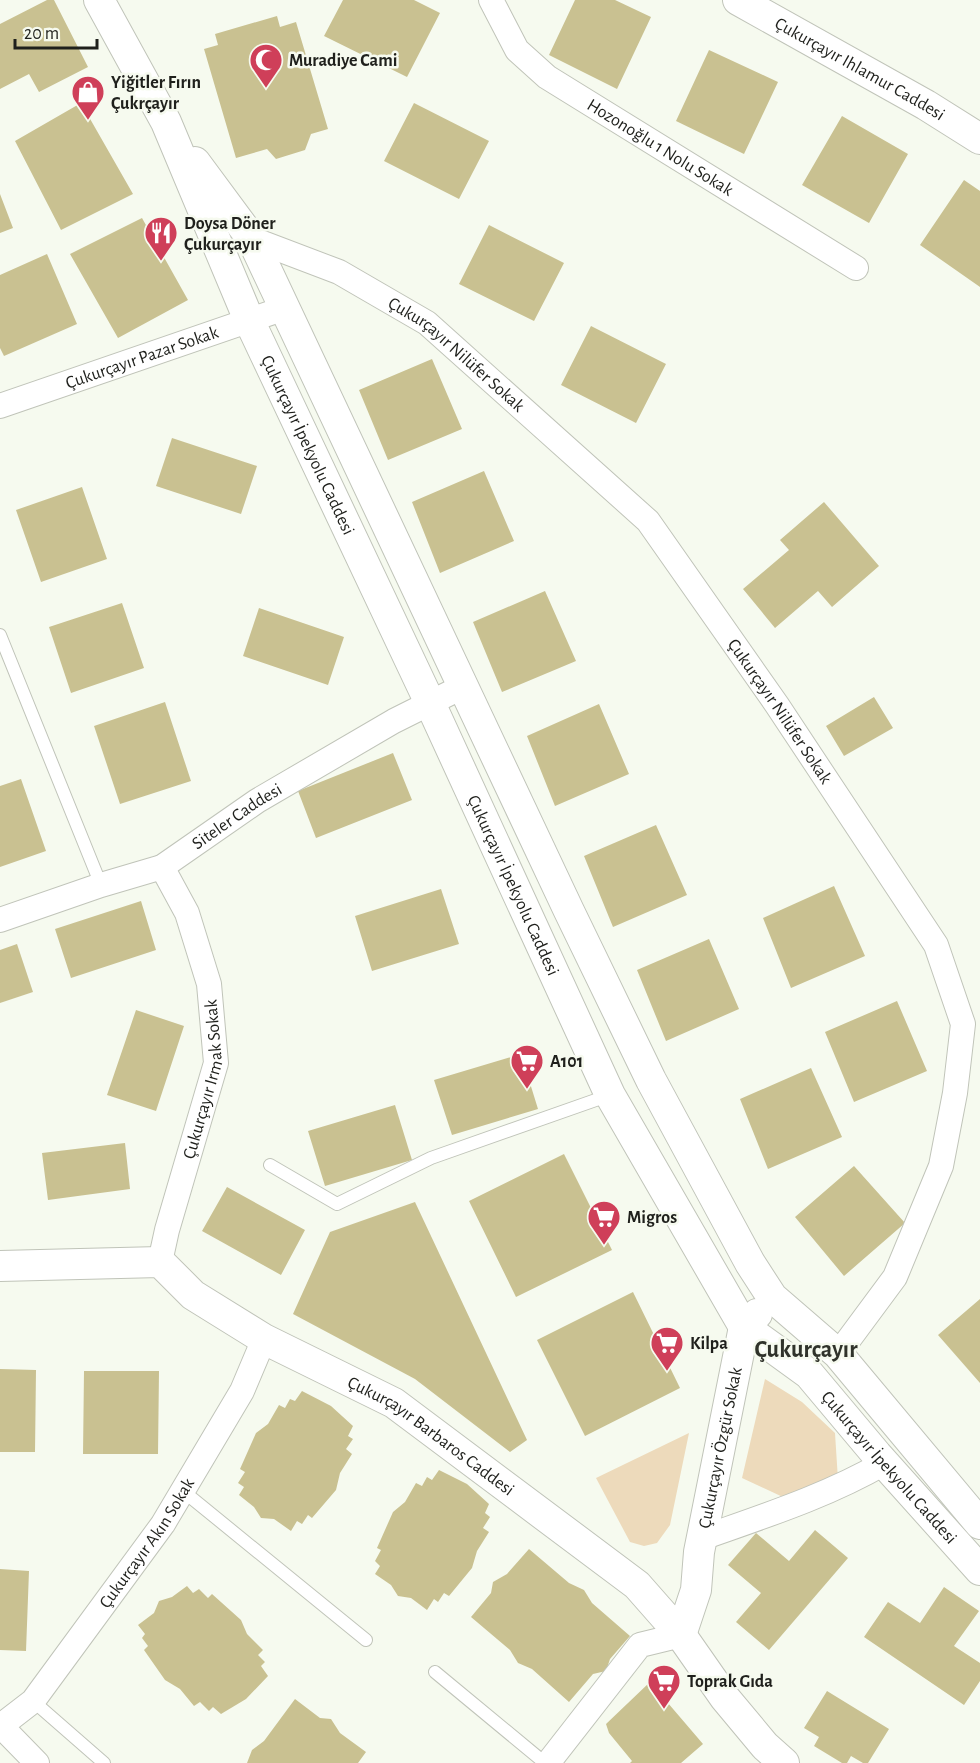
<svg xmlns="http://www.w3.org/2000/svg" width="980" height="1763" viewBox="0 0 980 1763" font-family="'Alegreya Sans',sans-serif">
<style>
.green{fill:#eddabb}
.building{fill:#c9c191}
.lines{fill:none;stroke-linecap:round;stroke-linejoin:round}
.service-casing{stroke:#c0c4b9;stroke-width:14}
.minor-casing{stroke:#c0c4b9;stroke-width:26}
.tertiary-casing{stroke:#c0c4b9;stroke-width:32}
.service{stroke:#fff;stroke-width:12}
.minor{stroke:#fff;stroke-width:24}
.tertiary{stroke:#fff;stroke-width:30}
.labels{text-anchor:middle;stroke-width:5;stroke-linejoin:round;paint-order:stroke}
.poi-label{font-size:18px;font-weight:bold;fill:#1f201c;stroke:#f6faef;text-anchor:start}
.street-label{font-size:18px;fill:#1f201c;stroke:#f6faef}
.district-label{font-size:24px;font-weight:bold;fill:#30332b;stroke:#f6faef}
</style>
<rect width="100%" height="100%" fill="#f6faef"/>
<path class="green" d="M765,1379l37,23 33,31 3,47 -53,18 -43,-20z
M689,1433l-19,92 -13,18 -13,3 -14,-4 -34,-64z"/>
<path class="building" d="M47,0h7l34,67 -49,25 -10,-18 -29,15v-65z
M343,0h71l26,13 -33,64 -83,-41z
M575,0h40l36,17 -34,72 -68,-34z
M277,16l3,11 16,-5 32,107 -17,5 -6,16 -29,9 -9,-10 -31,9 -32,-109 14,-4 -3,-11z
M709,50l69,32 -34,72 -68,-33z
M81,103l52,91 -72,36 -46,-89z
M414,103l75,38 -30,58 -75,-38z
M842,116l66,38 -39,69 -67,-38z
M964,180l16,11v96l-60,-42z
M0,194l13,34 -13,5z
M142,218l46,82 -70,38 -48,-84z
M489,225l75,38 -30,58 -75,-37z
M47,254l30,70 -73,32 -4,-8v-73z
M591,326l75,38 -30,59 -75,-38z
M432,359l30,70 -74,31 -29,-70z
M172,438l85,28 -16,48 -85,-28z
M484,471l30,70 -74,32 -28,-71z
M82,487l25,72 -66,23 -25,-72z
M824,502l55,64 -47,41 -14,-16 -43,37 -32,-39 46,-39 -9,-10z
M545,591l31,70 -74,31 -29,-70z
M122,603l22,65 -73,25 -22,-66z
M259,608l85,29 -16,48 -85,-29z
M874,697l19,31 -49,28 -18,-30z
M165,702l26,79 -71,23 -26,-78z
M599,704l30,70 -74,32 -28,-70z
M393,753l19,47 -96,38 -18,-47z
M21,779l25,72 -46,16v-81z
M656,825l31,70 -74,32 -29,-71z
M834,886l31,70 -74,32 -28,-70z
M441,889l18,55 -87,27 -17,-55z
M141,901l15,49 -85,28 -16,-49z
M709,939l30,70 -73,32 -29,-71z
M17,944l16,48 -33,11v-53z
M897,1001l30,70 -73,31 -29,-70z
M136,1010l48,16 -28,85 -49,-16z
M521,1054l17,55 -86,26 -18,-55z
M811,1068l31,69 -74,32 -28,-70z
M395,1105l17,55 -87,26 -17,-55z
M125,1143l5,46 -82,11 -6,-47z
M564,1154l48,96 -96,47 -47,-96z
M854,1166l51,57 -61,53 -49,-59z
M227,1187l78,43 -24,45 -79,-44z
M415,1202l112,238 -17,12 -95,-73 -122,-65 37,-82z
M633,1292l47,96 -95,48 -48,-96z
M980,1299v84l-42,-48z
M0,1369l36,1 -1,82h-35z
M84,1371h75l-1,83h-75z
M302,1391l29,15 22,20 -5,10 5,3 -7,10 6,5 -12,19 -4,17 -24,28 -4,-3 -6,9 -5,-3 -6,10 -17,-12 -13,-1 -7,-11 -15,-12 5,-8 -6,-4 7,-11 -5,-3 16,-36 12,-9 11,-19 6,3 5,-9 5,2z
M439,1470l28,14 22,20 -4,9 5,4 -7,11 6,4 -12,19 -5,17 -23,28 -5,-3 -6,9 -4,-3 -7,11 -16,-12 -13,-2 -7,-11 -16,-11 5,-8 -5,-5 6,-11 -4,-2 16,-36 12,-10 11,-19 6,3 5,-9 5,3z
M815,1530l33,28 -79,92 -33,-28 25,-29 -33,-28 28,-32 33,28z
M529,1549l40,34 15,7 8,13 38,33 -20,23 -4,12 -13,3 -24,28 -37,-33 -14,-6 -8,-13 -39,-33 20,-24 2,-11 14,-8z
M0,1569l29,2 -3,80 -26,-1z
M187,1586l6,7 6,-4 9,9 4,-4 29,26 6,14 16,16 -5,5 7,7 -4,4 7,10 -22,23 -25,15 -8,-7 -4,4 -9,-9 -6,4 -14,-17 -15,-9 -21,-30 4,-4 -6,-8 3,-4 -7,-9 16,-12 5,-12 13,-4z
M944,1587l35,24 -25,35 26,17v18l-16,24 -100,-68 24,-35 32,21z
M650,1682l53,62 -22,19h-51l2,-2 -23,-28 -3,-9z
M827,1691l62,38 -21,34h-5l-12,-7 -4,7h-5l-28,-17 5,-9 -15,-9z
M295,1699l25,19 11,1 9,14 26,19 -8,11h-111l5,-13 12,-9z"/>
<g class="lines">
<g class="service-casing">
<path id="service" d="M0,635l101,250
M270,1165l67,39 94,-46 179,-63
M183,1491l183,149
M435,1672l110,91
M33,1701l71,62"/>
</g>
<g class="minor-casing">
<g id="minor">
<path id="s1" d="M491,0l26,50 30,27 309,191"/>
<path id="s2" d="M252,239l87,33 88,51 221,198 129,184 159,240 27,79 -8,69 -14,73 -46,111 -57,77"/>
<path id="s3" d="M0,406l285,-98"/>
<path id="s4" d="M0,920l101,-35 61,-18 95,-66 137,-80 70,-35"/>
<path id="s5" d="M160,1262l7,-32 49,-167 -7,-79 -22,-71 -25,-46"/>
<path d="M702,1538c62,-22 125,-42 182,-75"/>
<path d="M0,1725l37,38"/>
<path id="s6" d="M2,1725l31,-24 130,-177 79,-133 22,-52"/>
<path d="M548,1763l92,-118 41,-10"/>
</g>
</g>
<g class="tertiary-casing">
<g id="tertiary">
<path id="s7" d="M99,0l67,122 83,198 181,383 180,392 134,232 65,47 68,81 103,115"/>
<path id="s8" d="M738,0l188,105 54,34"/>
<path d="M195,162l57,77 317,672 82,169 99,183 22,34 66,57 142,170"/>
<path id="s9" d="M0,1266l160,-4 33,33 71,44 130,64 243,182 44,50 44,63 40,48 19,17"/>
<path id="s10" d="M681,1635l15,-45 3,-38 45,-225 13,-13"/>
</g>
</g>
<use href="#service" class="service"/>
<use href="#minor" class="minor"/>
<use href="#tertiary" class="tertiary"/>
</g>
<defs>
<g id="mosque-pin" transform="scale(1.725)"><path d="M0 17L-7.5 6A9.5 9.5 0 1 1 7.5 6Z" fill="#cf3f59" stroke="#f6faef"/><path d="M3.5-4.9A6 6 0 1 0 3.5 4.9A5 5 0 1 1 3.5-4.9Z" fill="#fff"/></g>
<g id="shop-pin" transform="scale(1.725)"><path d="M0 17L-7.5 6A9.5 9.5 0 1 1 7.5 6Z" fill="#cf3f59" stroke="#f6faef"/><path d="M-5-2.5h2.3a2.7 3.5 0 0 1 5.4 0H5L5.5 6h-11ZM-1.5-2.5h3a1.5 2.3 0 0 0-3 0Z" fill="#fff"/></g>
<g id="restaurant-pin" transform="scale(1.725)"><path d="M0 17L-7.5 6A9.5 9.5 0 1 1 7.5 6Z" fill="#cf3f59" stroke="#f6faef"/><path d="M-5-6h1v4h1v-4h1v4h1v-4h1v5L-1.5 .5V6h-2V.5L-5-1ZM5-6V6H3V1.5H1.5Q1.5-4 5-6Z" fill="#fff"/></g>
<g id="supermarket-pin" transform="scale(1.725)"><path d="M0 17L-7.5 6A9.5 9.5 0 1 1 7.5 6Z" fill="#cf3f59" stroke="#f6faef"/><path d="M-6-5.5h2.5l.6 2H6L4.5 2H-2.5L-4.4-4H-6ZM-1.5 3.2a1.3 1.3 0 1 0 .1 0ZM3 3.2a1.3 1.3 0 1 0 .1 0Z" fill="#fff"/></g>
</defs>
<g fill-rule="evenodd">
<use href="#mosque-pin" x="266" y="60"/>
<use href="#shop-pin" x="88" y="92"/>
<use href="#restaurant-pin" x="161" y="233"/>
<use href="#supermarket-pin" x="527" y="1061"/>
<use href="#supermarket-pin" x="604" y="1217"/>
<use href="#supermarket-pin" x="667" y="1343"/>
<use href="#supermarket-pin" x="664" y="1681"/>
</g>
<g class="labels">
<g class="poi-label">
<text x="289" y="66">Muradiye Cami</text>
<text x="111" y="88">Yiğitler Fırın<tspan x="111" dy="21">Çukrçayır</tspan></text>
<text x="184" y="229">Doysa Döner<tspan x="184" dy="21">Çukurçayır</tspan></text>
<text x="550" y="1067">A101</text>
<text x="627" y="1223">Migros</text>
<text x="690" y="1349">Kilpa</text>
<text x="687" y="1687">Toprak Gıda</text>
</g>
<g class="street-label">
<text dy="6" stroke="none"><textPath href="#s8" startOffset="140">Çukurçayır Ihlamur Caddesi</textPath></text>
<text dy="6" stroke="none"><textPath href="#s1" startOffset="230">Hozonoğlu 1 Nolu Sokak</textPath></text>
<text dy="6" stroke="none"><textPath href="#s2" startOffset="237">Çukurçayır Nilüfer Sokak</textPath></text>
<text dy="6" stroke="none"><textPath href="#s3" startOffset="150">Çukurçayır Pazar Sokak</textPath></text>
<text dy="6" stroke="none"><textPath href="#s7" startOffset="492">Çukurçayır İpekyolu Caddesi</textPath></text>
<text dy="6" stroke="none"><textPath href="#s2" startOffset="723">Çukurçayır Nilüfer Sokak</textPath></text>
<text dy="6" stroke="none"><textPath href="#s4" startOffset="261">Siteler Caddesi</textPath></text>
<text dy="6" stroke="none"><textPath href="#s7" startOffset="978">Çukurçayır İpekyolu Caddesi</textPath></text>
<text dy="6" stroke="none"><textPath href="#s5" startOffset="189">Çukurçayır Irmak Sokak</textPath></text>
<text dy="6" stroke="none"><textPath href="#s9" startOffset="484">Çukurçayır Barbaros Caddesi</textPath></text>
<text dy="6" stroke="none"><textPath href="#s10" startOffset="192">Çukurçayır Özgür Sokak</textPath></text>
<text dy="6" stroke="none"><textPath href="#s7" startOffset="1680">Çukurçayır İpekyolu Caddesi</textPath></text>
<text dy="6" stroke="none"><textPath href="#s6" startOffset="234">Çukurçayır Akın Sokak</textPath></text>
</g>
<g class="district-label">
<text x="806" y="1357">Çukurçayır</text>
</g>
</g>
<path d="M15 39v9h82v-9" fill="none" stroke="#1f201c" stroke-width="3"/>
<text x="24" y="39" font-size="18" fill="#1f201c" stroke="#f6faef" stroke-width="4.5" paint-order="stroke">20 m</text>
</svg>
